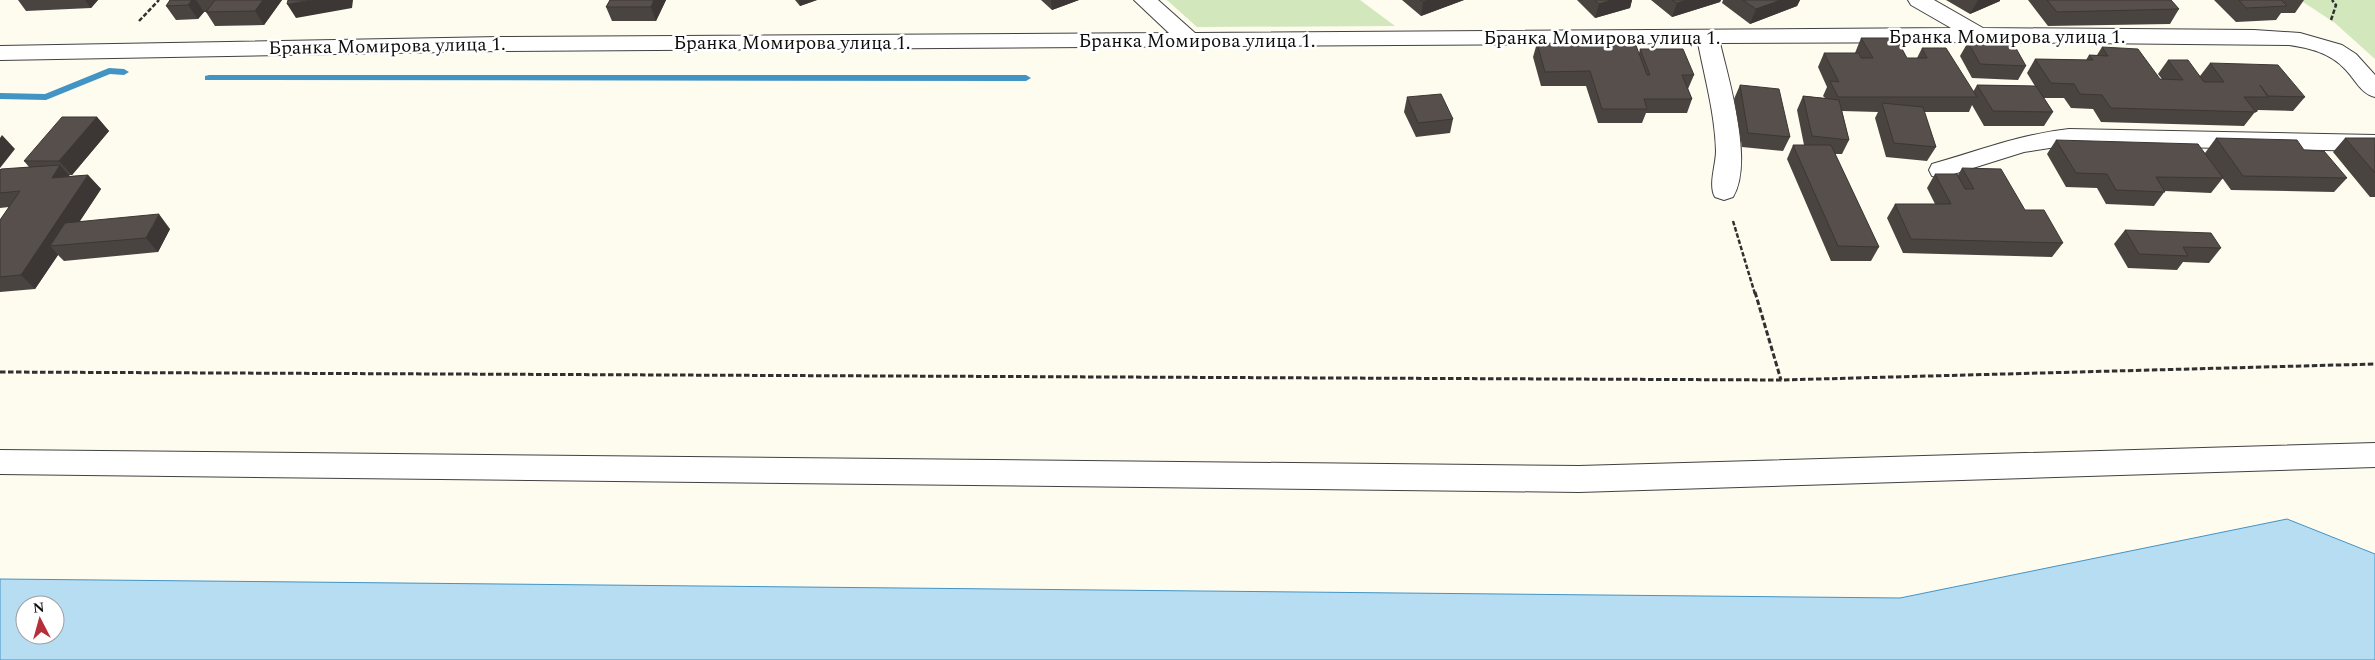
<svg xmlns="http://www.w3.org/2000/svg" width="2375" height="660" viewBox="0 0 2375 660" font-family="Spectral,serif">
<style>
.green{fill:#d2e7bb}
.water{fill:#b7ddf3;stroke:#4294c5;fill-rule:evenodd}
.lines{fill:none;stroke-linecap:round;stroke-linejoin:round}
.stream{fill:#4294c5;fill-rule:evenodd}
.minor-casing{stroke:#414141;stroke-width:2}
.path-far1{stroke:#303030;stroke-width:2.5;stroke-dasharray:4.5 2;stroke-linecap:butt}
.path{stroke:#303030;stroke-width:3;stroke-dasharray:5.5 2.5;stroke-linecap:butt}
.minor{fill:#fff;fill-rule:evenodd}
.wall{fill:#4a4440}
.shaded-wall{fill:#3c3734}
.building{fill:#564f4b;stroke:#3c3734}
.labels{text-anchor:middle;stroke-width:5;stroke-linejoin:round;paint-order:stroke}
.street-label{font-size:19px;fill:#0e0e0e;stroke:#fff}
</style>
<rect width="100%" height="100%" fill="#fefbef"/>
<path class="green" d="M1167,0h193l35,26 -198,1z
M2300,0h75v59l-40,-36z"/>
<path class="water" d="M2287,519l88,35v106h-2375v-81l1900,19zM25,605h30v30h-30z"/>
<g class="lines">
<path class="stream" d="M109,68l15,1 5,3 -5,3 -14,-1 -64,26 -46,-1v-6l45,1z
M209,75h817l5,3 -5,3 -821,-1v-4z"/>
<g class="minor-casing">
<path id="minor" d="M1134,0h24l37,33 756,-5 -40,-23 -3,-5h26l49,28 271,2 46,3 42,12 14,9 19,21v22c-14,-3 -20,-18 -30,-28 -15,-16 -35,-21 -56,-24l-311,-3 -258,1c9,38 34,119 13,154l-9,3 -9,-3c-7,-12 1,-32 1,-46 -1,-37 -11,-72 -18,-108l-1199,8 -499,9v-14l499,-9 670,-4z
M2069,129l306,6v16l-306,-6 -45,7 -83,26 -9,-2 -3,-6 3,-6c46,-13 89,-30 137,-35z
M2375,443v24l-796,25 -1579,-18v-24l1579,16z"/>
</g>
<path class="path-far1" d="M2331,20l5,-15 -4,-5
M139,21l20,-21
M1733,221l22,73"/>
<path class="path" d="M1755,292l26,88
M0,372l1781,8 594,-16"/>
<use href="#minor" class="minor"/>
</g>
<path class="wall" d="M18,0h80l-7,8 -65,3z
M170,0h112l-18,25 -49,1 -9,-14h-2l-6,7 -22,1 -10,-14z
M610,0h56l-10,21h-44l-6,-14z
M795,0h22l-17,6z
M1041,0h38l-27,10z
M1402,0h62l-43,16z
M1577,0h55l-2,8 -35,10z
M1651,0h70l-1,2 -48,15z
M1723,0h77l-3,6 -47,18 -28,-21z
M1946,0h54v1l-30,13z
M2028,0h143l8,9 -9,15 -122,2z
M2214,0h90l-9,13h-14l-5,7 -40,2z
M1861,38l46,20h10l5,-10 51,44 4,-7 58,1 -8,-13 8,-14 51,1 3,-5h8l5,-8 58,32h2l-4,-5 10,-14 32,16 10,-13 95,34 -12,14 -35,-1 -1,2h-2l-11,14 -143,-4 -8,-13 -22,-1 -7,-10h-20l9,14 -9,14h-60l-12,-21 -3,7h-45l12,35 -9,14 -41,-4 -11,-39 3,-6 -36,-1 7,29 -7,14h-7l44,93 -8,14h-40l-44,-102 6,-14h11l-7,-35 6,-14 22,2 -2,-2 4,-9 -9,-20 6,-14h31z
M1606,40l33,13 1,-4 54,26 -6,14 4,10 -5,14h-41l-4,10h-44l-12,-37h-45l-8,-29 4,-14 68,1z
M1968,42l58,24 -8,14 -46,-2 -12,-22z
M1740,85l50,52 -7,14 -41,-4 -8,-48z
M1407,97l46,22 -3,14 -34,4 -12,-25z
M97,117l12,14 -37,44h-3l1,1 18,-1 13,14 -21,32 90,8 -12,23 -94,9 -6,-6 -23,34 -35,3v-72l9,-13 -9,1v-38l29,-3 -5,-6z
M2216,138l88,12 43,28 -13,14 -103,-2 -21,-29 13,17 -12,15 -46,-2 -11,15 -48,-2 -9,-16 -31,-1 -19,-33 9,-14 149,13z
M2345,138h30v59h-5l-37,-45z
M1962,168l63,42 38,33 -11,14 -149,-4 -16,-35 8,-14h40l-8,-16 8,-14 23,1z
M2125,230l96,18 -12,15 -26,-1 -6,8 -49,-2 -14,-24z"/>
<path class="shaded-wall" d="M85,0h13l-7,8z
M192,0h4l8,12 -6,7 -10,-14z
M263,0h19l-18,25 -9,-14z
M312,0h41l-1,8 -56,10 -9,-14z
M654,0h12l-10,21 -5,-14z
M799,0h18l-17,6z
M1051,0h28l-27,10z
M1428,0h36l-43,16 2,-14z
M1612,0h20l-2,8 -35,10 4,-14z
M1687,0h34l-1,2 -48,15 5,-14z
M1781,0h19l-3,6 -47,18 6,-15z
M1978,0h22v1l-30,13z
M97,117l12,14 -37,44 -13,-14z
M2,135l13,14 -15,19v-30z
M60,165l12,14 -20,-1z
M88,175l13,14 -37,56 -14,1 8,9 -23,34 -14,-14z
M159,214l11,15 -12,23 -12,-14z"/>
<path class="building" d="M170,0h22l-4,5 -22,1z
M215,0h48l-8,11 -49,1z
M288,0h24l-25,4z
M610,0h44l-3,7h-45z
M1420,0h8l-5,2z
M1595,0h17l-13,4z
M1672,0h15l-10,3z
M1743,0h38l-25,9z
M2047,0h124l8,9 -122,3z
M2239,0h42l6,6 -41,2z
M1861,38h35l11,20h20l-5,-10h24l31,49h-139l-8,-16 9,1 -15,-29h35l2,5h12z
M1606,40h28l13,35h3l-10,-26h43l11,26h-12l10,24h-48l3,10h-45l-12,-38 -45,1 -8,-29 70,1z
M1968,42l45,1 13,23 -46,-2z
M2102,47l36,2 22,30 23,1 -15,-20h20l16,22h20l-14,-19 68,2 27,32 -37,-1 -8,-11 8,12h-24l12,15 -145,-4 -9,-13 -22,-1 -6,-10 -23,-1 -16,-24 58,1 -4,-5 19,1z
M1740,85l39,4 11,48 -42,-4z
M1977,85l59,1 17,26 -60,-1z
M1441,94l12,25 -35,4 -11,-26z
M1803,96l36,4 10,40 -37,-4z
M1882,103l41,4 13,40 -42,-4z
M62,117h35l-38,44h-35z
M2216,138l81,2 7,10 20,1 23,27 -104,-2z
M2345,138h30v35z
M2056,140l142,4 25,34 -67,-1 9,15 -49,-2 -9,-16 -31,-1z
M1793,145h38l48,102 -41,-1z
M60,165l-8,13 36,-3 -67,100 -21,2v-57l20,-29 -20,2v-23l1,-1z
M1962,168l39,1 24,41h19l19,33 -152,-4 -16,-35h56l-16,-30h22l8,15h9z
M159,214l-13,24 -96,8 15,-23z
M2125,230l86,3 10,15 -38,-1 5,9 -49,-2z"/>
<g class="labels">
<g class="street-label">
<text x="2007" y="43">Бранка Момирова улица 1.</text>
<text x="1602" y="44">Бранка Момирова улица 1.</text>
<text x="1197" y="47">Бранка Момирова улица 1.</text>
<text x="792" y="49">Бранка Момирова улица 1.</text>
<text transform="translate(387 45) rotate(-1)" y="7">Бранка Момирова улица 1.</text>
</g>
</g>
<g transform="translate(40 620) rotate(354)"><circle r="24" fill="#ffffff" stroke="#9f9f9f"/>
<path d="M0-4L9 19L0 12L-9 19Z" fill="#b62e37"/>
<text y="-8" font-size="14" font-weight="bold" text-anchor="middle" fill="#0e0e0e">N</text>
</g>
</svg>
